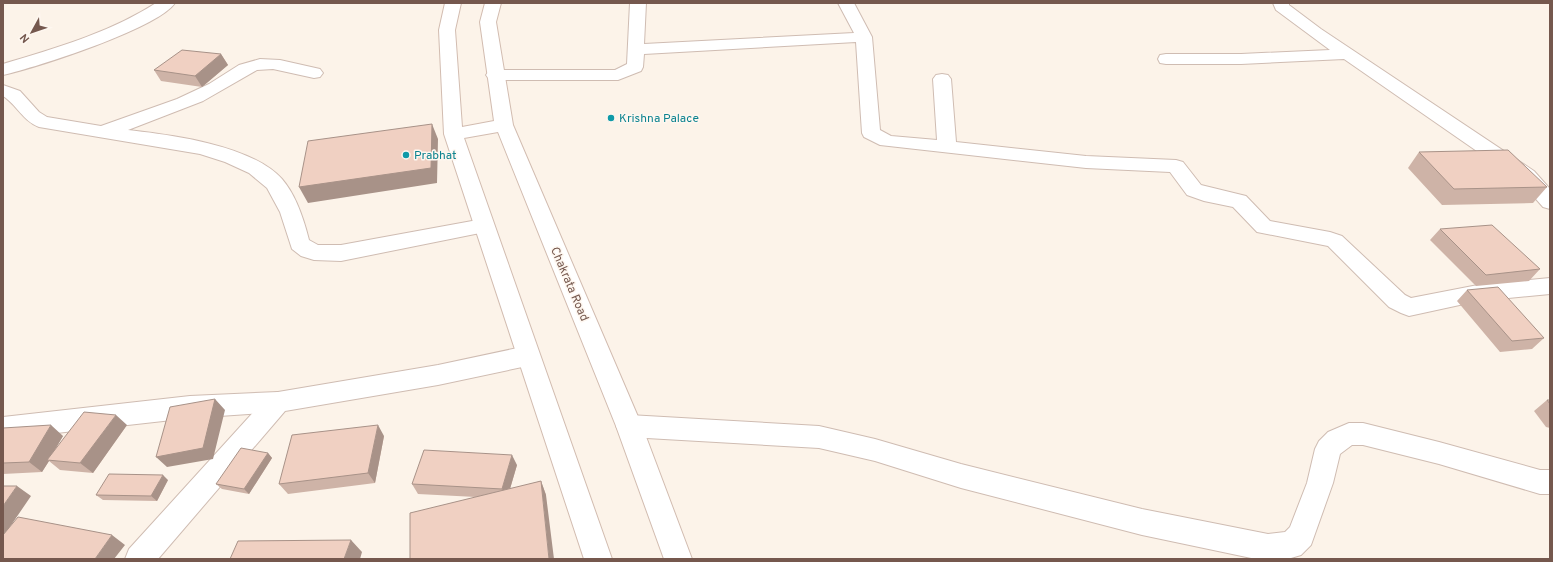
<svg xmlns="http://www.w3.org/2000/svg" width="1553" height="562" viewBox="0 0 1553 562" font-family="Overpass,sans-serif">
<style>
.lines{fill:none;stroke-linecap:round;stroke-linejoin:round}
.minor-casing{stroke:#cfbcb2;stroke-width:2}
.tertiary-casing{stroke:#cfbcb2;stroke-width:2}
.secondary-casing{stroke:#d2bcb0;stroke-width:2}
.minor{fill:#fff;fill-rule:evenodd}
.tertiary{fill:#fff;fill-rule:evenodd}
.secondary{fill:#fff;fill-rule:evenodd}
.wall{fill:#ceb3a7}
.shaded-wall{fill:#a89288}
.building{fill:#f0d0c2;stroke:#a89288}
.culture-dot{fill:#0f9aa8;stroke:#fef7f0;stroke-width:1.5}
.labels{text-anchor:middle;stroke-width:3;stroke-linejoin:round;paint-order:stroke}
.culture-label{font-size:12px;fill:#0d838f;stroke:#fef7f0;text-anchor:start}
.street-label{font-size:12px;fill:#75584e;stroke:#fef7f0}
</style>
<rect width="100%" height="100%" fill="#fcf3e9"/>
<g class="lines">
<g class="minor-casing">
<path id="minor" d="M156,3h19c-18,26 -138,64 -172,72v-11c53,-16 106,-31 153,-61z
M630,3h16l-2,41 210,-11 -16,-30h16l18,34 8,93 11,6 46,4 -4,-61 3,-4 6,-1 6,1 3,4 5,63 130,14 90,4 7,2 18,23 45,11 24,25 60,11 12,4 63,59 6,3 67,-13 72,-7v16l-72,7 -69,15 -8,-3 -12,-6 -61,-61 -71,-14 -24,-25 -29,-6 -17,-6 -17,-23 -84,-4 -206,-23 -16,-8 -2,-4 -6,-91 -212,12 -1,13 -2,4 -23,9h-123l-6,-1 -3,-4 3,-4 6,-1h120l12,-6z
M1273,3h16v2l32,24 213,142 16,18v20l-7,-2 -23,-26 -176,-122 -103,5h-75l-6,-1 -2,-4 2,-4 6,-1h75l89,-4 -54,-40z
M260,59l20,1 40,9 3,4 -3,4 -6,1 -41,-9 -16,1 -54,31 -75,29c44,5 123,15 154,49 14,16 22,41 27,61l9,5h23l142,-26 7,2 3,5 -3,5 -149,30 -27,-1 -13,-4 -9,-7 -12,-37 -13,-24 -18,-15 -24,-11 -25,-8 -161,-27c-16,-6 -22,-22 -36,-31v-11l17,6 19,21 8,5 54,9 76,-27 32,-15 30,-19z
M278,392l9,3 3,7 -3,7 -9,3 -88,6 -187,21v-22l187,-21z
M629,415l190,11 56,13 86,25 181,45 126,25 17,-2 5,-5 17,-44 8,-34 4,-8 9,-9 21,-9h14l76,19 101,28h10v24h-10l-101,-30 -76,-19h-11l-12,9 -7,29 -22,62 -10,10 -10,3 -35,1 -114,-24 -181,-47 -86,-27 -56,-13 -190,-11 -9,-3 -4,-8 4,-8z"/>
</g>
<g class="tertiary-casing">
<path id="tertiary" d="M527,346l8,3 4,7 -4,7 -8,3 -89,19 -153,26 -127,148h-33l4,-10 140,-154 9,-3 160,-27z"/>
</g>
<g class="secondary-casing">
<path id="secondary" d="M445,3h16l-6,27 7,97 32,-6 -14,-99 5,-19h16l-5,19 17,103 129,301 50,133h-28l-48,-133 -118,-294 -34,6 148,421h-28l-140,-425 -5,-104z"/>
</g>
<use href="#minor" class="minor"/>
<use href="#tertiary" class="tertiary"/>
<use href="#secondary" class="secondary"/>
</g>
<path class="wall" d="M221,54l7,11 -26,22 -41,-6 -7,-11z
M1419,152l128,35 -14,16 -91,2 -34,-37z
M1440,229l100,40 -11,12 -53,5 -46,-46z
M1467,290l77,48 -12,11 -32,3 -43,-51z
M1547,400h3v28l-4,-1 -12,-16z
M127,425l-34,48 -33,-3 -11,-9 -7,11 -39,2v-46l60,8 -8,13z
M384,436l-9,47 -87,11 -9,-10z
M268,453l4,5 -23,36 -27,-5 -6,-5z
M517,465l-7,24 31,-8 5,14 -70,2 -58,-3 -6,-10z
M168,480l-11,21 -54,-1 -7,-5z"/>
<path class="shaded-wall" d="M221,54l7,11 -26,22 -7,-11z
M432,124l6,15 -1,44 -129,20 -9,-16z
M215,399l10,11 -12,49 -46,8 -11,-10z
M116,415l11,10 -34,48 -13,-10z
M51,425l12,11 -14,24h-2l2,1 -7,11 -13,-10z
M378,425l6,11 -9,47 -7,-10z
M268,453l4,5 -23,36 -5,-5z
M512,455l5,10 -10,34 -5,-10z
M163,475l5,5 -11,21 -6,-5z
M541,481l5,14 8,64h-5z
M17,486l14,10 -28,41v-31z
M112,535l13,10 -11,14h-19z
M351,540l11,12 -2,7h-16z"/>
<path class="building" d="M182,50l39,4 -26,22 -41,-6z
M432,124l-1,44 -132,19 9,-46z
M1508,150l39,37 -93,2 -35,-37z
M1492,225l48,44 -54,6 -46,-46z
M1498,287l46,51 -32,3 -45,-51z
M215,399l-12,49 -47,9 14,-50z
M1547,400h3v4z
M84,412l32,3 -36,48 -33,-3z
M51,425l-22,37 -26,1v-35z
M378,425l-10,48 -89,11 13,-49z
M241,448l27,5 -24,36 -28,-5z
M424,450l88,5 -10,34 -90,-5z
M109,474l54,1 -12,21 -55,-1z
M541,481l8,78h-139v-46z
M3,486h14l-14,20z
M18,517l94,18 -17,24h-92v-24z
M351,540l-7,19h-114l8,-18z"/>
<g class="culture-dot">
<circle cx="611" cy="118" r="4"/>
<circle cx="406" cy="155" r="4"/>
</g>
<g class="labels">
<g class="culture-label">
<text x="619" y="122">Krishna Palace</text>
<text x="414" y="159">Prabhat</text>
</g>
<g class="street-label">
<text transform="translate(570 284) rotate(67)" y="4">Chakrata Road</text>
</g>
</g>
<rect width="1553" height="562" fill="none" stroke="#75584e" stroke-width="8"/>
<g transform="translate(32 32) rotate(230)" stroke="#fef7f0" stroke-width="3" paint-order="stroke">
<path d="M0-3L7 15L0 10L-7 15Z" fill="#75584e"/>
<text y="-6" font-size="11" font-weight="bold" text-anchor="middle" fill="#75584e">N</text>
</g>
</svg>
